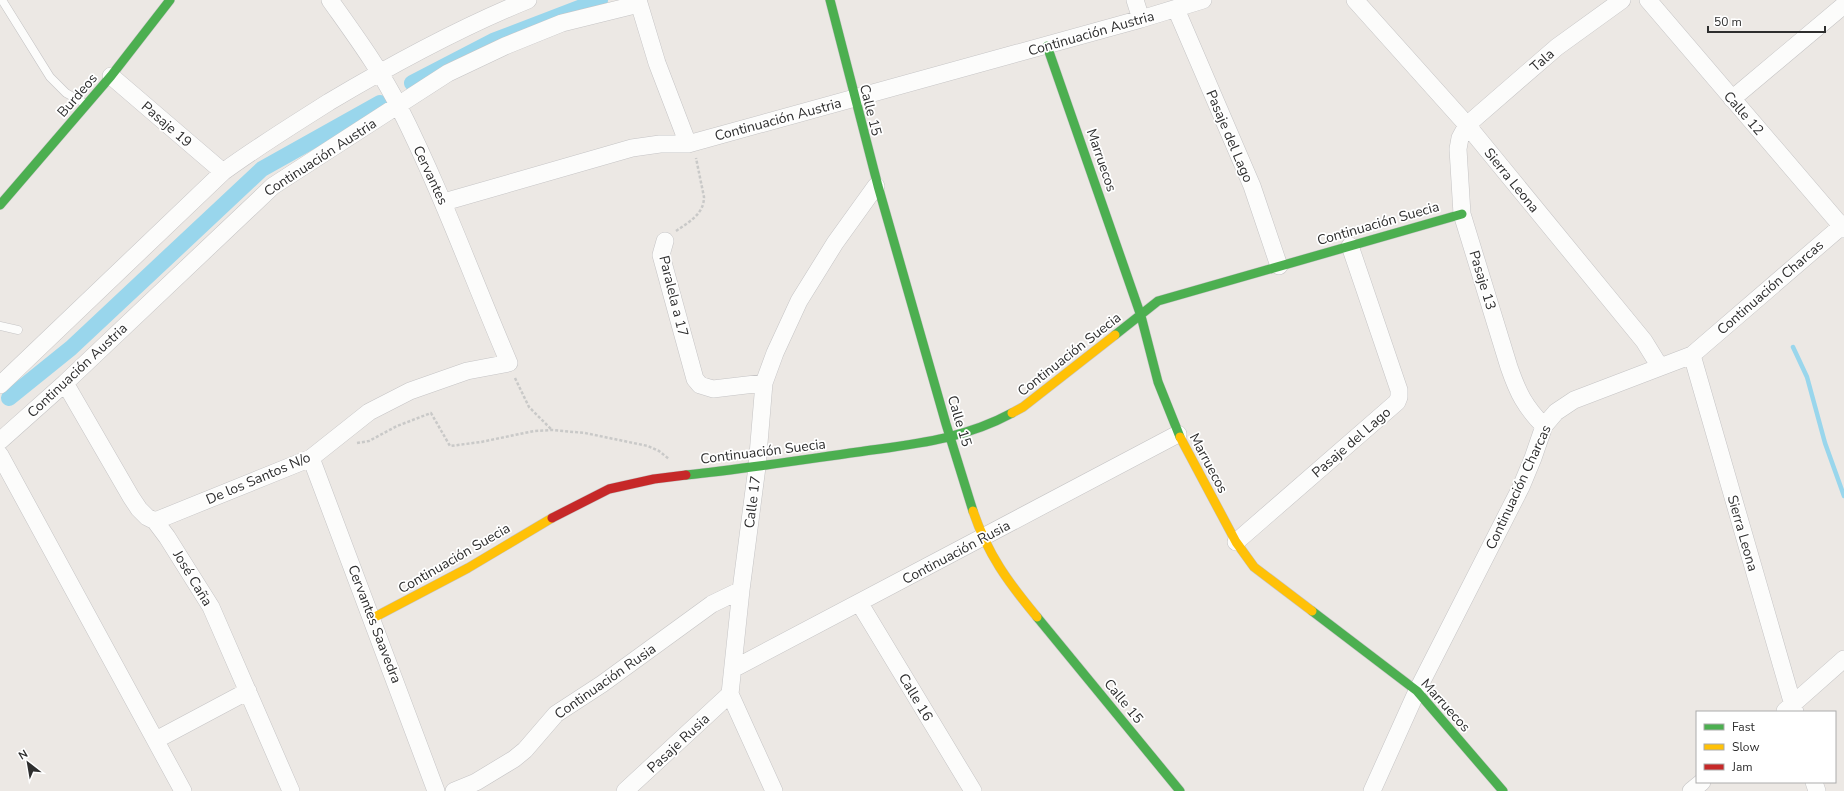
<svg xmlns="http://www.w3.org/2000/svg" width="1844" height="791" viewBox="0 0 1844 791" font-family="'Nunito Sans',sans-serif">
<style>
.lines{fill:none;stroke-linecap:round;stroke-linejoin:round}
.stream{stroke:#99d6ec;stroke-width:4.5}
.canal{stroke:#99d6ec;stroke-width:16}
.lane-casing{stroke:#c5c4c5;stroke-width:9}
.street-casing{stroke:#c5c4c5;stroke-width:18}
.fast-casing{stroke:#c5c4c5;stroke-width:10}
.slow-casing{stroke:#c5c4c5;stroke-width:10}
.jam-casing{stroke:#c5c4c5;stroke-width:10}
.path{stroke:#c9c9c8;stroke-width:2.5;stroke-dasharray:3 2;stroke-linecap:butt}
.lane{stroke:#fcfcfb;stroke-width:8}
.street{stroke:#fcfcfb;stroke-width:17}
.fast{stroke:#4caf50;stroke-width:9}
.slow{stroke:#ffc107;stroke-width:9}
.jam{stroke:#c62828;stroke-width:9}
.labels{text-anchor:middle;stroke-width:3.5;stroke-linejoin:round;paint-order:stroke}
.street-label{font-size:14px;fill:#2e2e2e;stroke:#fff}
</style>
<rect width="100%" height="100%" fill="#ece8e4"/>
<g class="lines">
<path class="stream" d="M1793,347l14,30 18,66 19,53"/>
<path class="canal" d="M412,83l81,-42 107,-41
M9,398l62,-50 191,-179 118,-66"/>
<g class="lane-casing">
<path id="lane" d="M2,0l48,77 16,16 20,11
M0,326l18,4"/>
</g>
<g class="street-casing">
<path id="street" d="M638,0l19,63 31,81
M1135,0l6,19
M1355,0l112,125 177,216 16,26
M1648,0l196,229
M1176,9l76,177 27,80
M111,76l112,96
M1732,99l112,-94
M444,202l188,-54 28,-4h28l453,-125 62,-19
M665,241l-4,14 34,124 5,6 13,4 51,-6
M1692,355l103,357
M65,383l66,114 8,12 8,8 8,4 12,16 44,70 80,184
M0,385l223,-213c34,-25 70,-47 106,-70 64,-38 130,-74 199,-102
M1544,426c-19,-19 -26,-33 -35,-59l-47,-153 -4,-65 2,-11 7,-13 90,-78 65,-47
M0,441l65,-58 208,-197 175,-113 57,-27 57,-23 77,-19
M0,455l183,336
M311,458l125,333
M155,521l156,-63 58,-46 41,-21 57,-20 42,-8c-37,-86 -68,-173 -110,-256 -19,-38 -45,-73 -69,-107
M1236,542l161,-140 2,-5v-7l-49,-144
M860,604l113,187
M733,669l445,-235
M1785,711l59,-52
M156,740l92,-49
M1814,782l3,9
M454,791l22,-9 38,-23 11,-9 31,-36 46,-30 110,-80 29,-14
M625,791l105,-97
M774,791l-44,-97 11,-104 16,-123 7,-84 11,-30 24,-52 36,-58 41,-57
M1372,791l45,-100 104,-204 12,-29 11,-32 12,-14 18,-12 118,-45 152,-131
M1691,791l11,-9"/>
</g>
<g class="fast-casing">
<path id="fast" d="M830,0l48,186 68,238 27,87
M1047,46l94,270 17,66 22,55
M0,205l111,-129 59,-76
M1115,335l43,-34 304,-87
M686,475c58,-6 115,-15 172,-23 55,-8 104,-12 154,-39
M1312,611l105,80 86,100
M1037,617l143,174"/>
</g>
<g class="slow-casing">
<path id="slow" d="M1012,413l11,-6 92,-72
M1180,437l56,105 18,25 58,44
M973,511c15,44 35,71 64,106
M373,618l95,-50 84,-50"/>
</g>
<g class="jam-casing">
<path id="jam" d="M552,518l57,-29 45,-10 32,-4"/>
</g>
<path class="path" d="M676,231c13,-9 28,-17 28,-34l-8,-39
M515,378l14,29 23,23
M357,443l12,-2 28,-15 34,-13 19,33 31,-4 53,-11 18,-1 33,3 63,13 11,5 10,8"/>
<use href="#lane" class="lane"/>
<use href="#street" class="street"/>
<use href="#fast" class="fast"/>
<use href="#slow" class="slow"/>
<use href="#jam" class="jam"/>
</g>
<g class="labels">
<g class="street-label">
<text transform="translate(1091 33) rotate(-16)" y="5">Continuación Austria</text>
<text transform="translate(1542 60) rotate(-41)" y="5">Tala</text>
<text transform="translate(77 95) rotate(-49)" y="5">Burdeos</text>
<text transform="translate(871 110) rotate(76)" y="5">Calle 15</text>
<text transform="translate(1744 113) rotate(49)" y="5">Calle 12</text>
<text transform="translate(778 119) rotate(-15)" y="5">Continuación Austria</text>
<text transform="translate(167 124) rotate(41)" y="5">Pasaje 19</text>
<text transform="translate(1230 136) rotate(67)" y="5">Pasaje del Lago</text>
<text transform="translate(320 157) rotate(-33)" y="5">Continuación Austria</text>
<text transform="translate(1102 160) rotate(71)" y="5">Marruecos</text>
<text transform="translate(431 175) rotate(65)" y="5">Cervantes</text>
<text transform="translate(1512 180) rotate(51)" y="5">Sierra Leona</text>
<text transform="translate(1378 223) rotate(-16)" y="5">Continuación Suecia</text>
<text transform="translate(1483 280) rotate(73)" y="5">Pasaje 13</text>
<text transform="translate(1770 287) rotate(-41)" y="5">Continuación Charcas</text>
<text transform="translate(674 296) rotate(76)" y="5">Paralela a 17</text>
<text transform="translate(1069 354) rotate(-38)" y="5">Continuación Suecia</text>
<text transform="translate(77 370) rotate(-43)" y="5">Continuación Austria</text>
<text transform="translate(960 421) rotate(73)" y="5">Calle 15</text>
<text transform="translate(1351 442) rotate(-41)" y="5">Pasaje del Lago</text>
<text transform="translate(763 451) rotate(-7)" y="5">Continuación Suecia</text>
<text transform="translate(1209 463) rotate(62)" y="5">Marruecos</text>
<text transform="translate(258 478) rotate(-23)" y="5">De los Santos N/o</text>
<text transform="translate(1518 487) rotate(-65)" y="5">Continuación Charcas</text>
<text transform="translate(752 502) rotate(-83)" y="5">Calle 17</text>
<text transform="translate(1743 533) rotate(74)" y="5">Sierra Leona</text>
<text transform="translate(956 552) rotate(-28)" y="5">Continuación Rusia</text>
<text transform="translate(454 558) rotate(-30)" y="5">Continuación Suecia</text>
<text transform="translate(193 578) rotate(59)" y="5">José Caña</text>
<text transform="translate(375 624) rotate(69)" y="5">Cervantes Saavedra</text>
<text transform="translate(605 681) rotate(-35)" y="5">Continuación Rusia</text>
<text transform="translate(916 697) rotate(59)" y="5">Calle 16</text>
<text transform="translate(1124 701) rotate(51)" y="5">Calle 15</text>
<text transform="translate(1446 705) rotate(48)" y="5">Marruecos</text>
<text transform="translate(678 743) rotate(-43)" y="5">Pasaje Rusia</text>
</g>
</g>
<rect x="1696" y="711" width="140" height="72" fill="#ffffff" stroke="#ababab"/>
<rect x="1704" y="724" width="20" height="6" fill="#4caf50" stroke="#ababab"/>
<text x="1732" y="731" font-size="12" fill="#2e2e2e">Fast</text>
<rect x="1704" y="744" width="20" height="6" fill="#ffc107" stroke="#ababab"/>
<text x="1732" y="751" font-size="12" fill="#2e2e2e">Slow</text>
<rect x="1704" y="764" width="20" height="6" fill="#c62828" stroke="#ababab"/>
<text x="1732" y="771" font-size="12" fill="#2e2e2e">Jam</text>
<g transform="translate(28 763) rotate(329)" stroke="#ffffff" stroke-width="3" paint-order="stroke">
<path d="M0-3L7 15L0 10L-7 15Z" fill="#2e2e2e"/>
<text y="-6" font-size="11" font-weight="bold" text-anchor="middle" fill="#2e2e2e">N</text>
</g>
<path d="M1708 26v6h117v-6" fill="none" stroke="#2e2e2e" stroke-width="2"/>
<text x="1714" y="26" font-size="12" fill="#2e2e2e" stroke="#ffffff" stroke-width="3" paint-order="stroke">50 m</text>
</svg>
